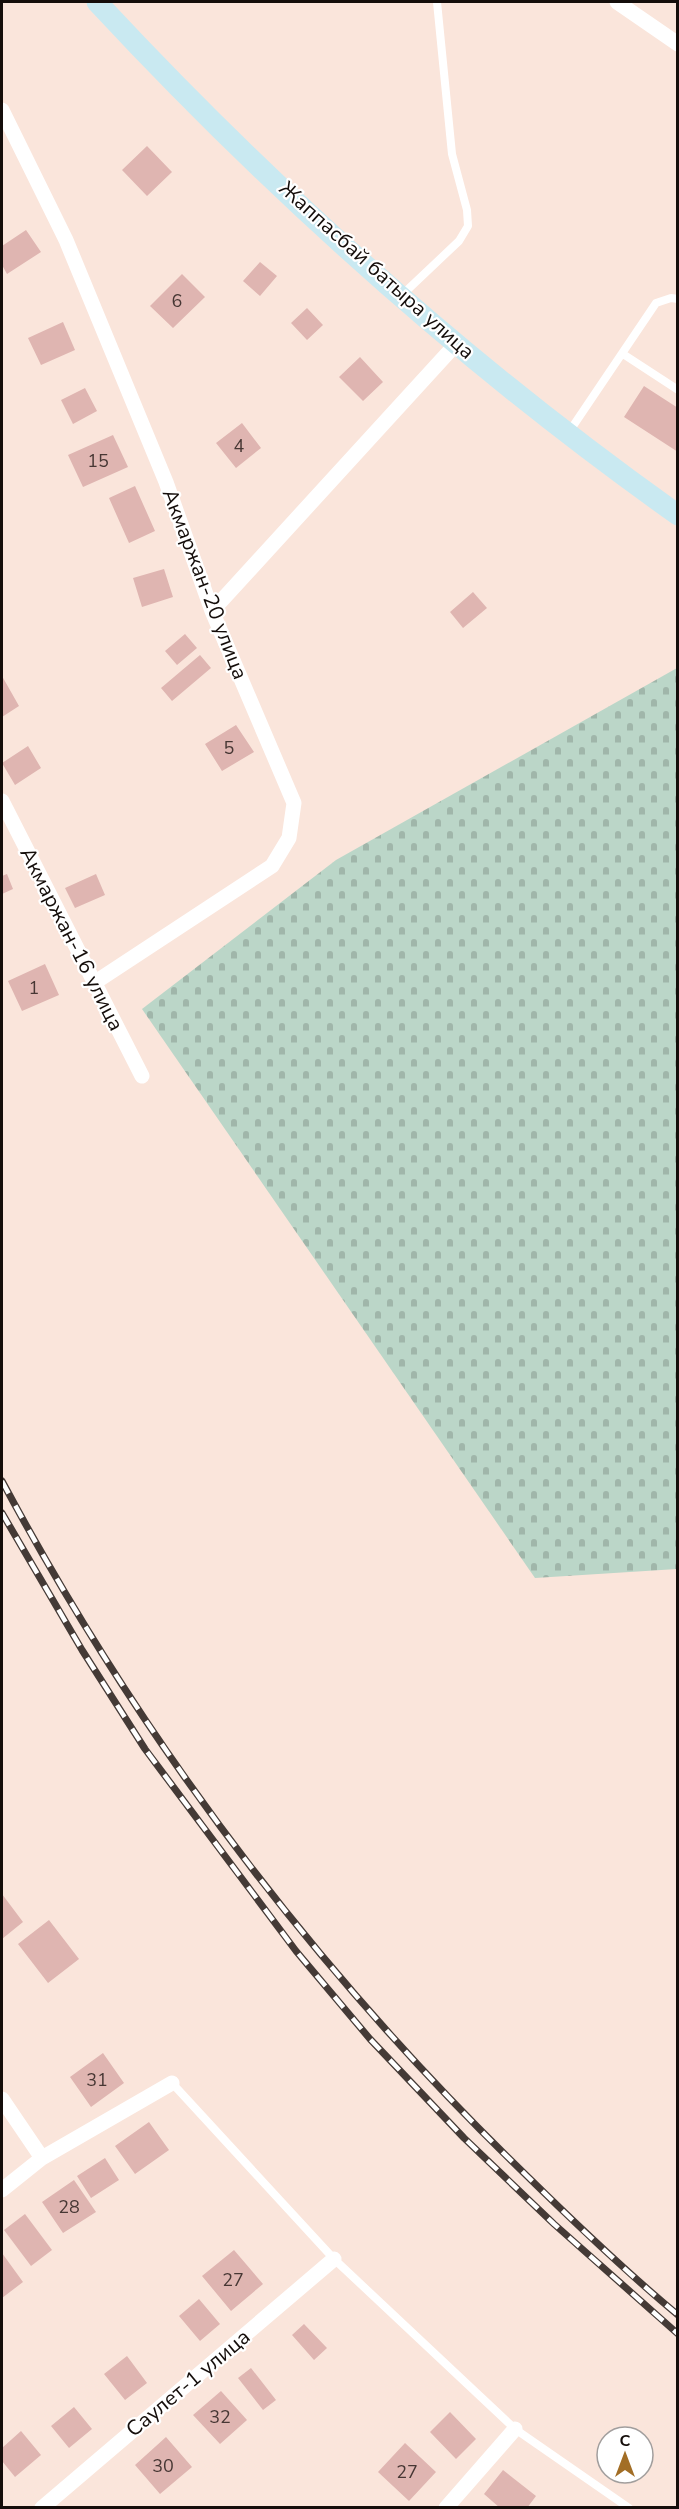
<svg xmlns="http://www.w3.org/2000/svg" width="679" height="2509" viewBox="0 0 679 2509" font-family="'Nunito Sans',sans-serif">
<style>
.cemetery{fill:url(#cemetery-stones)}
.building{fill:#dfb5b1}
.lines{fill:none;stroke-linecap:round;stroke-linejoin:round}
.lane{stroke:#fff;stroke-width:8}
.street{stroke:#fff;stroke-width:15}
.secondary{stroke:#c9e9f1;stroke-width:21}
.rail-casing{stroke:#443a36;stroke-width:7}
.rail{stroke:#fff;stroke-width:4.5;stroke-dasharray:14;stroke-linecap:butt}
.labels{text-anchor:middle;stroke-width:4.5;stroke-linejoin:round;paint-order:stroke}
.number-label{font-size:18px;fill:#473734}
.street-label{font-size:21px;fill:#140d0a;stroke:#fff}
</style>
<defs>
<pattern id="cemetery-stones" width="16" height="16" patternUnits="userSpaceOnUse" patternTransform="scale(1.5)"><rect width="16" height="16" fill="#bbd6c8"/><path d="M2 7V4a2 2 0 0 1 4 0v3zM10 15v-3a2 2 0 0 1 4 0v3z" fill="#a0b6aa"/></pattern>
</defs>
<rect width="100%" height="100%" fill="#fae5db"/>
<path class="cemetery" d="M677,668v901l-142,9 -393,-569 194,-149z"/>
<path class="building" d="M147,146l25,26 -25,24 -25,-26z
M26,230l15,22 -34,22 -5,-9v-19z
M260,262l17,14 -17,20 -17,-15z
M182,274l23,23 -32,31 -23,-22z
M307,308l16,17 -16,15 -16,-17z
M63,322l12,28 -34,15 -13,-27z
M360,357l23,25 -20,19 -24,-24z
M644,386l34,22v44l-54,-35z
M85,388l12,23 -24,13 -12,-24z
M242,423l19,25 -25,20 -20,-25z
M113,435l15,32 -45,20 -15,-32z
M135,486l20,45 -26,12 -20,-45z
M164,569l9,28 -31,10 -9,-29z
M473,592l14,16 -24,20 -13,-16z
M185,634l12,14 -20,17 -12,-14z
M200,655l11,13 -39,33 -11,-13z
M2,676l17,30 -17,11z
M236,725l18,27 -32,19 -17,-27z
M28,746l13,22 -26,17 -13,-22z
M7,874l6,15 -11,5v-18z
M96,874l9,21 -30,13 -10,-20z
M45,964l14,31 -37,16 -14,-30z
M2,1894l21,28 -21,17z
M49,1920l30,39 -31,24 -30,-39z
M103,2053l21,30 -33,24 -21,-30z
M149,2122l20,28 -34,24 -20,-28z
M105,2158l14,22 -28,18 -14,-22z
M74,2180l22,32 -33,21 -21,-31z
M25,2214l27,36 -21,16 -27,-36z
M234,2250l29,34 -32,27 -29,-35z
M2,2253l21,29 -21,16z
M199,2299l21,25 -20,17 -21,-25z
M304,2324l23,24 -13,12 -22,-25z
M127,2356l20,27 -22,17 -21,-26z
M251,2368l25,32 -13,10 -25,-32z
M221,2391l26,29 -27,24 -27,-29z
M74,2407l18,22 -23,19 -18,-22z
M450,2412l26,27 -20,20 -26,-27z
M21,2431l20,24 -26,22 -13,-16v-13z
M166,2437l26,30 -32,27 -25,-29z
M405,2443l31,29 -27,29 -31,-29z
M503,2470l33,26 -9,12h-27l-16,-14z"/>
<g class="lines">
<path class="lane" d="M403,294l56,-53 9,-15 -1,-16 -15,-56 -15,-152
M623,354l55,36
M569,432l87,-129 15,-5 7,1
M172,2083l162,176 181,170 114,79"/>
<path class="street" d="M617,2l61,42
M2,110l64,130 100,242 46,129 82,192 -5,35 -17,28 -178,117
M212,611l245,-268
M2,801l140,275
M2,2099l40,59
M2,2190l40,-32 130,-75
M42,2508l292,-249
M446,2508l69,-79"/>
<path class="secondary" d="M97,2c175,188 371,364 581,513"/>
<g class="rail-casing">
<path id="rail" d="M2,1481c138,258 314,491 524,694 49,48 99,96 152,140
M2,1513l80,137 63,99 151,202 74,88 94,99 90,86 124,110"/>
</g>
<use href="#rail" class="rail"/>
</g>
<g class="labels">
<g class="number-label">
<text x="177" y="307">6</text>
<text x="239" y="452">4</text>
<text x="98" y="467">15</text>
<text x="229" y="754">5</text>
<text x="34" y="994">1</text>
<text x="97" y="2086">31</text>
<text x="69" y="2213">28</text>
<text x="233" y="2286">27</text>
<text x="220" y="2423">32</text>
<text x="163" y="2472">30</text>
<text x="407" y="2478">27</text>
</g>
<g class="street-label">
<text transform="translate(377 270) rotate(42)" y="7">Жаппасбай батыра улица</text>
<text transform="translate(205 584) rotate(69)" y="7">Акмаржан-20 улица</text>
<text transform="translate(72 939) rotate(63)" y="7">Акмаржан-16 улица</text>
<text transform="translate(188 2383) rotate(-40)" y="7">Саулет-1 улица</text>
</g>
</g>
<rect width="679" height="2509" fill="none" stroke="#140d0a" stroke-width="6"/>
<g transform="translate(625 2455)"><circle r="28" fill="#ffffff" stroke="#a19e9d" stroke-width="1.5"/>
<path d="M0-4.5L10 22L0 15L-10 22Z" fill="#a26e26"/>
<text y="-9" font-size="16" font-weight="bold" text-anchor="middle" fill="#140d0a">С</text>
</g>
</svg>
